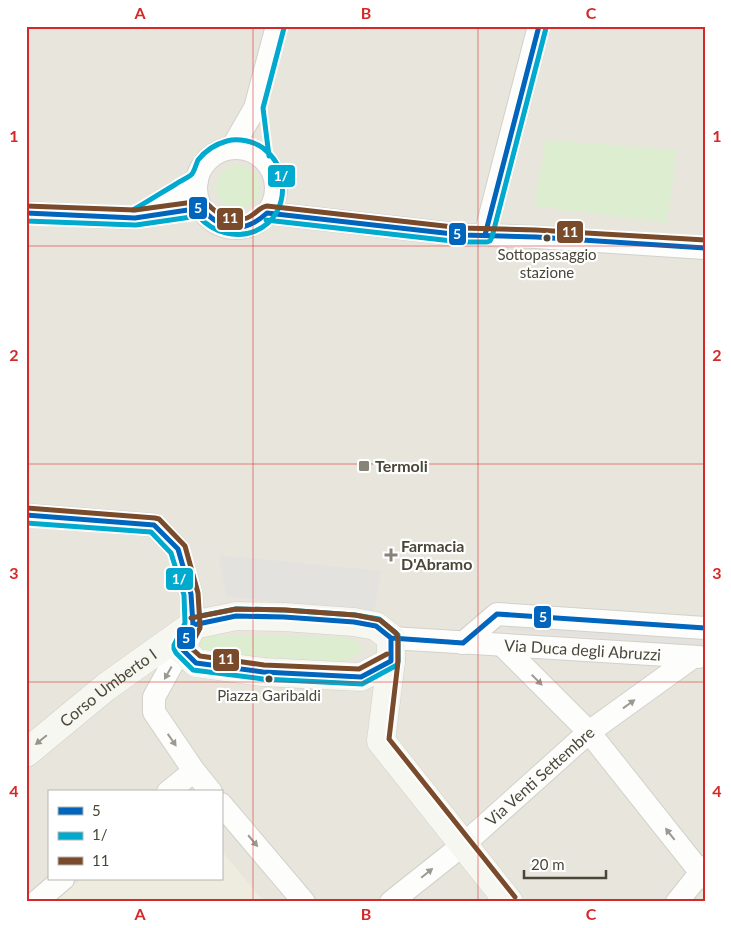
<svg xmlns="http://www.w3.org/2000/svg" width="731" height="928" viewBox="0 0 731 928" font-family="Lato,sans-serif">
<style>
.residential{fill:#e7e5dc;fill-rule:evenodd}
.education{fill:#eeecde}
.green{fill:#dceecf}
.parking{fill:#e3e2de}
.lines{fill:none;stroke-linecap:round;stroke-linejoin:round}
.street-casing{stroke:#d2d1cb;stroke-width:24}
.secondary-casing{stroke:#d2d1c5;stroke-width:29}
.street{stroke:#fdfdfc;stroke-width:22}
.secondary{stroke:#f7f7f1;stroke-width:28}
.bus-1-casing{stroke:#fff;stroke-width:9}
.bus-2-casing{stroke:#fff;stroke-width:9}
.bus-3-casing{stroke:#fff;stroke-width:9}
.bus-1{stroke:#0065bd;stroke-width:5}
.bus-2{stroke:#00a9ce;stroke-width:5}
.bus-3{stroke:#7a4b2a;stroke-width:5}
.oneway{fill:#9b9991}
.oneway2{fill:#98968c}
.grid{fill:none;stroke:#d62828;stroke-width:1;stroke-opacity:0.55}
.bus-dot{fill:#4a4739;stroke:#fff;stroke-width:2}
.poi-dot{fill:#868378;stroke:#fff;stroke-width:2}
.labels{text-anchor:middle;stroke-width:4.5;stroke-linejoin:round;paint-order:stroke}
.bus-label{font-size:15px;fill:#4a4739;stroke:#fff}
.poi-label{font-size:16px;font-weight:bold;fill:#4a4739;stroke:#fff;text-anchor:start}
.street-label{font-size:16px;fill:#4a4739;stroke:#fff}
.line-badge{stroke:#fff;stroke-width:2}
.badge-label{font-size:14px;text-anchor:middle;font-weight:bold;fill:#fff}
.neatline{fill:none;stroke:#d62828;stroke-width:2}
.grid-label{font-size:16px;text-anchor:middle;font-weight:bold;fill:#d62828}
</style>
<rect width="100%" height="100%" fill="#f4f3ee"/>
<path class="residential" d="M26,26h679v876h-679zM49,792h172v87h-172z"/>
<path class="education" d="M221,850l43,52h-211l28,-23h140z"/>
<path class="green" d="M546,140l131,10 -10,73 -133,-17z
M216 187a22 22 0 1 1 44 0a22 22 0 1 1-44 0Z
M209,635l136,2 10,4 7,8 -6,6 -11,7 -143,-10 -2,-10z"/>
<path class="parking" d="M219,555l162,16 -7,42 -148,-17z
M507,619l198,18v10l-198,-17z"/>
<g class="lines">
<g class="street-casing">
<g id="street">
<circle cx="236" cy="188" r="40"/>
<path d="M232,148l23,-40 22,-82"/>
<path d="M145,212l52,-32"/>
<path d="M26,213l109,5 66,-10"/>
<path d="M267,213l195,22h23l51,2 169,11"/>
<path d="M485,235l54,-209"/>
<path d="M26,515l128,10 24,24 13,45 2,31"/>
<path id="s1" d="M391,638l308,19"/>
<path d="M463,643l34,-29 208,14"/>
<path d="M502,645l87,87 116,146"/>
<path d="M181,648l-27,49v15l40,59 17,21"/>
<path d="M168,792l26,-21"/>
<path d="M221,804l83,98"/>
<path d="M36,902l27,-23"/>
<path id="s2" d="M391,902l73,-58 125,-112 104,-75"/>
<path d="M677,902l28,-35"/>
</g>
</g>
<g class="secondary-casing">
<g id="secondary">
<path d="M193,625l-12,23 15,15 67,9 98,5 30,-16"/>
<path id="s3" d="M26,753l80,-66 87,-62 43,-9 48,1 70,5 22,4 15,12v23l-10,80 128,161"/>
</g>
</g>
<use href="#street" class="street"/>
<use href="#secondary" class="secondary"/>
<g class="bus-1-casing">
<path id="bus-1" d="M26,213l109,5 66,-10c21,23 42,27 66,5l195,22 74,2 169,11
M485,235l54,-209
M26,515l128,10 24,24 13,45 2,31 -12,23 15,15 67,9 98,5 30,-16v-23
M193,625l43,-9 48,1 70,5 22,4 15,12
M391,638l72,5 34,-29 208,14"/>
</g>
<g class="bus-2-casing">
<path id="bus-2" d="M269,156l-6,-48 21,-80
M133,210c14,-8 28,-17 43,-26 4,-3 12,-6 16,-10 3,-4 4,-10 6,-14 7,-9 18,-16 29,-19 11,-3 27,0 36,7 11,9 17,18 19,32 7,51 -50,73 -84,36l-62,9
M266,220l195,22h26l3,-1 2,-4 54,-209
M26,221l109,4
M26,523l125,9 20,21 13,42 1,28 -11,22v4l2,4 17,17 70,9 99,5 35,-19 1,-4v-26l-19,-16 -24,-4 -70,-5 -49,-1 -36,7"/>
</g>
<g class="bus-3-casing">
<path id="bus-3" d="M26,206l109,4 66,-9c6,1 8,5 13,9 9,8 21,12 33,8 8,-3 12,-11 20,-12l195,22 74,2 169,10
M27,508l128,10 4,1 26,27 13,47 2,32v3l-10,19 10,9 64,9 95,4 28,-15
M191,618l45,-9 49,1 70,5 25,5 16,13 2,4v25l-9,77 126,158"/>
</g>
<use href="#bus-1" class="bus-1"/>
<use href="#bus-2" class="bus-2"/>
<use href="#bus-3" class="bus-3"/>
</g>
<defs><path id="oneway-solid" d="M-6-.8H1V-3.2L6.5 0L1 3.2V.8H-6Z" transform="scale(1.25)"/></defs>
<g class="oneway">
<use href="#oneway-solid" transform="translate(168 673) rotate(119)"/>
<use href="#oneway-solid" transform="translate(537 680) rotate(45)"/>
<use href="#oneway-solid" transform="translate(629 704) rotate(-36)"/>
<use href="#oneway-solid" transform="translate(172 740) rotate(55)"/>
<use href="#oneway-solid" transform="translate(670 834) rotate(-128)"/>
<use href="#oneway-solid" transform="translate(253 841) rotate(50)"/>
<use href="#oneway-solid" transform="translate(427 873) rotate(-39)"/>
</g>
<use class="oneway2" href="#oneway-solid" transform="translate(41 740) rotate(141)"/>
<path class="grid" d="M253,26v876M478,26v876M26,246h679M26,464h679M26,682h679"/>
<g class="bus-dot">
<circle cx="547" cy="238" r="4.5"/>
<circle cx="269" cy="679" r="4.5"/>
</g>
<g class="poi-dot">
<rect x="358" y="460" width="12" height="12" rx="2.5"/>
<path d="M388.5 547.5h5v5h5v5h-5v5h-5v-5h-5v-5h5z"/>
</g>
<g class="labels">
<g class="bus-label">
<text x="547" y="260">Sottopassaggio<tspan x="547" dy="18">stazione</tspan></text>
<text x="269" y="701">Piazza Garibaldi</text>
</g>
<g class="poi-label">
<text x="375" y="472">Termoli</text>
<text x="401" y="552">Farmacia<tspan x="401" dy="18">D'Abramo</tspan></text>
</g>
<g class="street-label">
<text dy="6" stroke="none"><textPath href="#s1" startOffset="192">Via Duca degli Abruzzi</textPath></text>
<text dy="6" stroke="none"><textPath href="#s3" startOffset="105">Corso Umberto I</textPath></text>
<text dy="6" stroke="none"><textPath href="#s2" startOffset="195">Via Venti Settembre</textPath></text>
</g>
</g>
<g class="line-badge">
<rect x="267" y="164" width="29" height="24" rx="5" fill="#00a9ce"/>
<rect x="188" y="196" width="20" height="24" rx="5" fill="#0065bd"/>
<rect x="216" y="207" width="28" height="24" rx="5" fill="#7a4b2a"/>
<rect x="556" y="220" width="28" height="24" rx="5" fill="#7a4b2a"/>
<rect x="448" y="222" width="19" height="24" rx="5" fill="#0065bd"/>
<rect x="165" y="567" width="29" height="24" rx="5" fill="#00a9ce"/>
<rect x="533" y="605" width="19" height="24" rx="5" fill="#0065bd"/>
<rect x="176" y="626" width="20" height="24" rx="5" fill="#0065bd"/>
<rect x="212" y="648" width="28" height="24" rx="5" fill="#7a4b2a"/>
</g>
<g class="badge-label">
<text x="281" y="181">1/</text>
<text x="198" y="213">5</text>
<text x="230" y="223">11</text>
<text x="570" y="237">11</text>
<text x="457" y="239">5</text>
<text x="179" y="584">1/</text>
<text x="543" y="622">5</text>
<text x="186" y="643">5</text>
<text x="226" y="664">11</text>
</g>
<rect width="731" height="928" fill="none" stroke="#ffffff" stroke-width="55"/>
<rect x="48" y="790" width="175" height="90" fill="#ffffff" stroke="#b7b5b0"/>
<rect x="58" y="807" width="25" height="8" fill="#0065bd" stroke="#b7b5b0"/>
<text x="92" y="816" font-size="15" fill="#4a4739">5</text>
<rect x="58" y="832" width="25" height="8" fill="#00a9ce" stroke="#b7b5b0"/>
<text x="92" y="840" font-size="15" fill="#4a4739">1/</text>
<rect x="58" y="857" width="25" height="8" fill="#7a4b2a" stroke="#b7b5b0"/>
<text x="92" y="866" font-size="15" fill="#4a4739">11</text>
<path d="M524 870v8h82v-8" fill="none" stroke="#4a4739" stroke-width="2.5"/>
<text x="531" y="870" font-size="15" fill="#4a4739" stroke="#ffffff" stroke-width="4" paint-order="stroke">20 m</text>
<rect x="28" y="28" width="676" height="872" class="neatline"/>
<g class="grid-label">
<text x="140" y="19">A</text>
<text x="366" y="19">B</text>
<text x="591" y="19">C</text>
<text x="14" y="142">1</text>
<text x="717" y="142">1</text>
<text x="14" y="361">2</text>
<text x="717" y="361">2</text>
<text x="14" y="579">3</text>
<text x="717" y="579">3</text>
<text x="14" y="797">4</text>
<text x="717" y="797">4</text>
<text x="140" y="920">A</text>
<text x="366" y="920">B</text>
<text x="591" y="920">C</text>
</g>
</svg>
